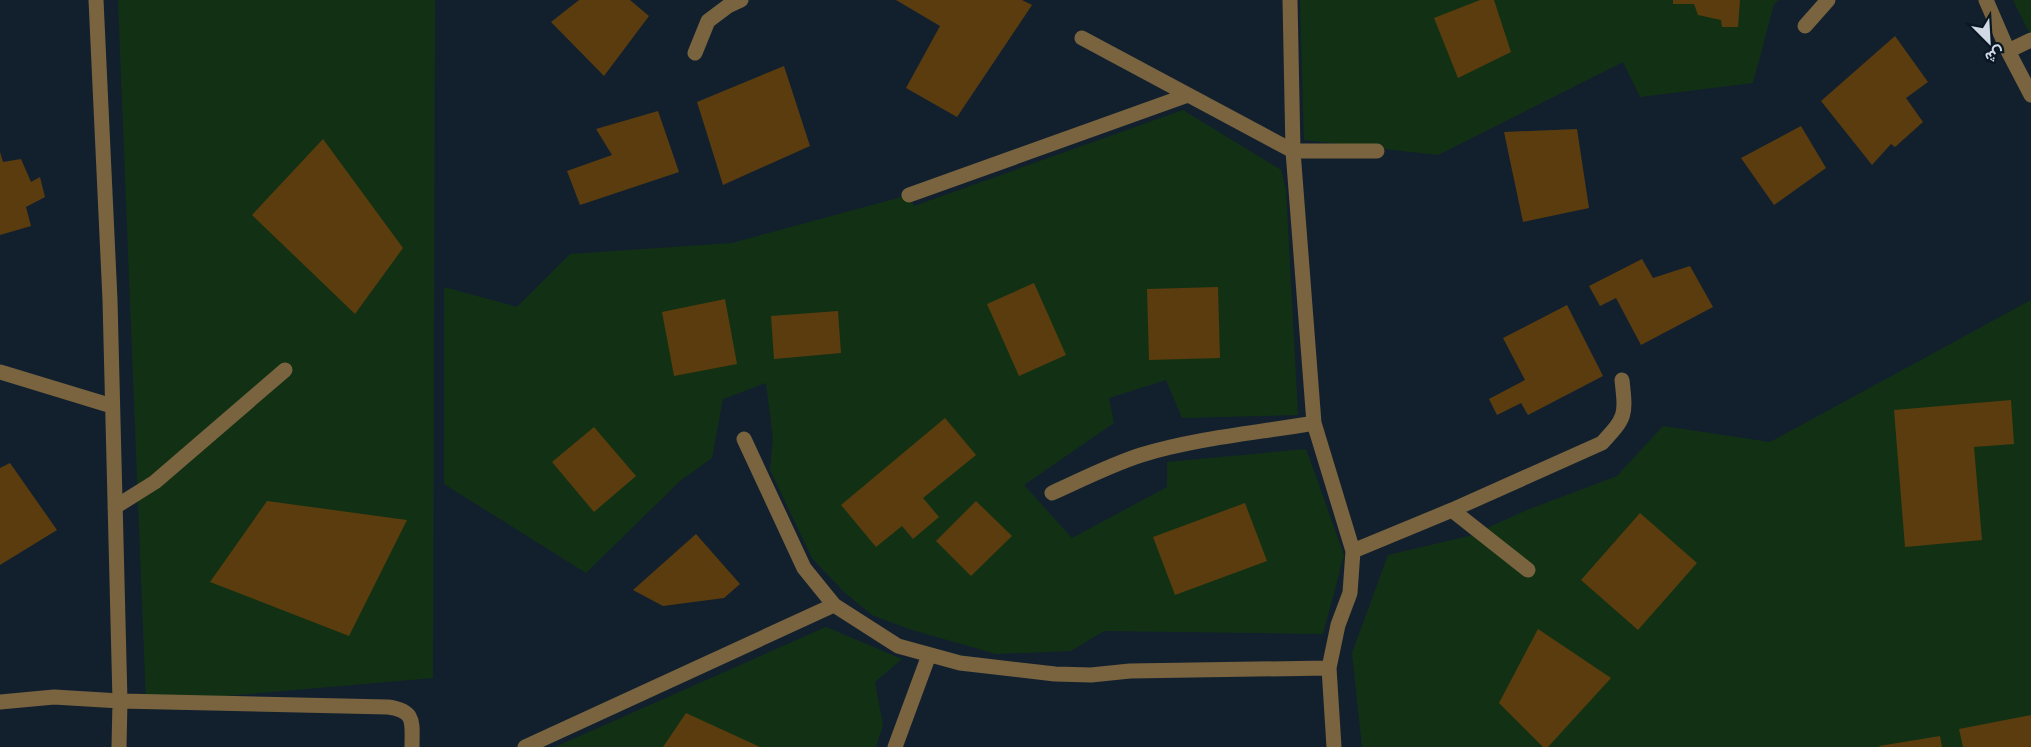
<svg xmlns="http://www.w3.org/2000/svg" width="2031" height="747" viewBox="0 0 2031 747" font-family="'Space Grotesk',Vazirmatn,sans-serif">
<style>
.green{fill:#123114}
.building{fill:#5a3c0e}
.lines{fill:none;stroke-linecap:round;stroke-linejoin:round}
.minor{stroke:#79643f;stroke-width:15}
</style>
<rect width="100%" height="100%" fill="#12202e"/>
<path class="green" d="M118,0h317l-2,678 -287,25z
M1300,0h479l-5,4 -21,79 -113,14 -17,-35 -185,93 -134,-15z
M2013,0h18v36z
M1183,110l98,60 5,20 12,225 -116,3 -16,-38 -57,18 5,25 -90,62 48,53 95,-51v-25l139,-13 38,106 -21,79 -219,-3 -33,20 -75,3 -87,-25 -37,-14 -29,-24 -31,-33 -42,-88 3,-32 -7,-55 -43,16 -11,59 -32,23 -94,92 -142,-89v-197l73,20 53,-53 162,-11 177,-48 5,11z
M2031,300v447h-669l-10,-94 36,-98 81,-19 58,-26 90,-34 46,-50 107,16z
M826,627l76,32 -27,23 8,43 -7,22h-321z"/>
<path class="building" d="M579,0h51l19,16 -45,60 -53,-54z
M896,0h126l10,5 -75,112 -51,-29 34,-62z
M1480,0h14l17,52 -53,26 -24,-60z
M1673,0h67l-2,27h-16l-1,-7 -23,-5 -4,-11h-21z
M1895,36l33,46 -22,16 17,24 -28,25 -4,-3 -19,21 -51,-64z
M784,66l26,80 -87,39 -26,-83z
M658,111l21,61 -99,33 -13,-34 45,-16 -16,-26z
M1801,126l25,42 -52,37 -33,-47z
M1577,129l12,79 -66,14 -19,-90z
M323,139l80,109 -48,66 -103,-99z
M0,152l3,10 18,-3 10,23 9,-5 5,20 -19,10 5,19 -31,9z
M1642,259l11,19 37,-12 23,41 -72,38 -25,-47 -16,8 -11,-20z
M1034,283l32,72 -47,21 -32,-72z
M1218,287l2,71 -71,2 -2,-71z
M725,299l12,65 -63,12 -12,-64z
M1567,305l36,71 -75,39 -7,-12 -24,12 -8,-16 36,-19 -22,-42z
M838,311l3,42 -67,6 -3,-43z
M2011,400l3,44 -40,3 8,93 -77,7 -11,-137z
M945,418l31,37 -53,43 16,19 -26,22 -11,-13 -26,21 -35,-42z
M594,427l42,49 -42,36 -42,-50z
M10,463l47,67 -57,35v-97z
M267,501l140,19 -58,116 -139,-54z
M976,501l36,35 -41,40 -35,-35z
M1245,503l22,58 -92,34 -22,-58z
M1640,513l57,50 -59,67 -57,-50z
M696,534l44,50 -16,14 -61,8 -30,-16z
M1538,629l73,49 -63,69h-5l-44,-44z
M686,713l74,34h-97z
M2031,715v32h-68l-4,-18z
M1940,736l2,11h-62l-1,-1z"/>
<g class="lines">
<path class="minor" d="M96,0l14,300 10,401 -1,46
M1290,0l3,151 21,272 39,128 -3,42 -12,32 -9,43 5,79
M1986,0l22,51 23,44
M1805,26l23,-26
M1082,38l211,113h84
M2008,51l23,-11
M695,53l13,-32 20,-15 13,-6
M909,195l279,-100
M0,372l112,34
M744,439l60,129 30,37 64,41 62,17 95,11 36,1 39,-4 199,-3
M1052,493c29,-13 58,-28 89,-38 55,-17 116,-22 173,-32
M115,507l40,-25 130,-112
M1452,510l76,60
M1353,551l99,-41 150,-67c24,-26 24,-27 20,-63
M0,702l54,-5 66,4 268,6c28,4 24,15 24,40
M525,747l309,-142
M895,747l34,-92"/>
</g>
<g transform="translate(1989 42) rotate(156)" stroke="#091624" stroke-width="4.5" paint-order="stroke">
<path d="M0-4.5L10 22L0 15L-10 22Z" fill="#d1dae4"/>
<text y="-9" font-size="16" font-weight="bold" text-anchor="middle" fill="#d1dae4">ش</text>
</g>
</svg>
